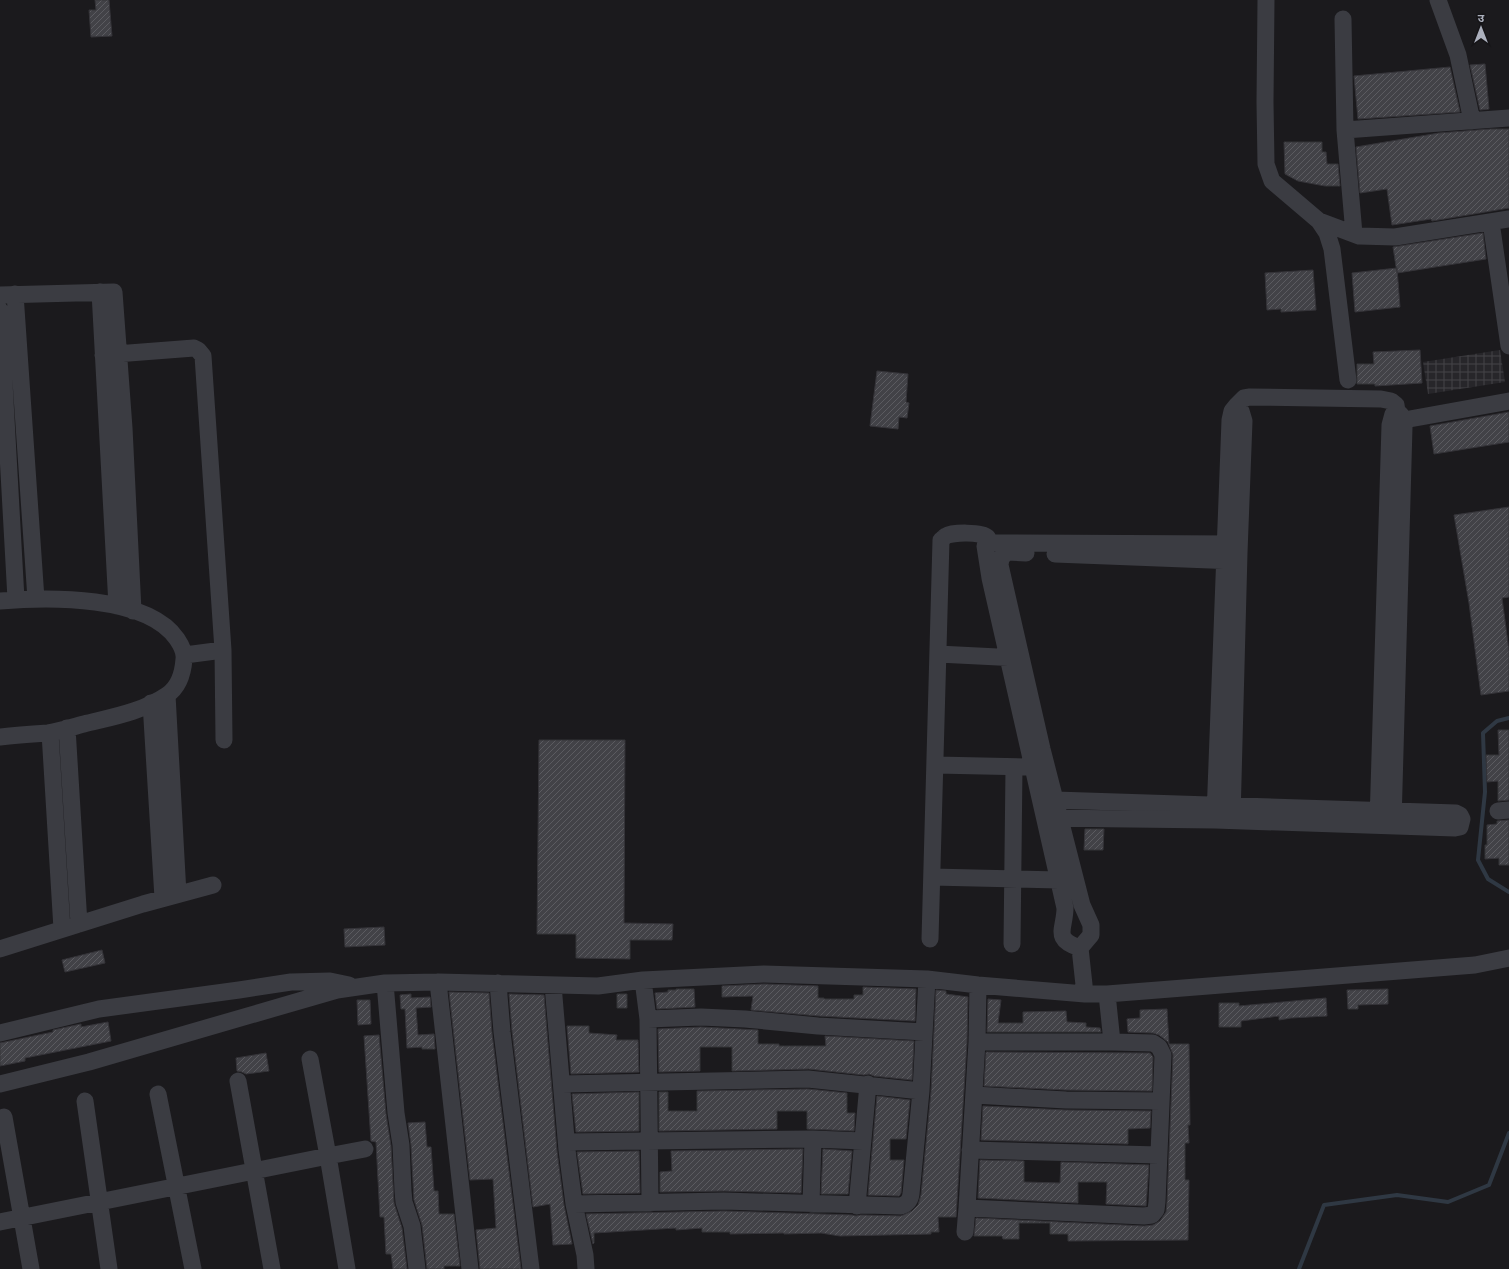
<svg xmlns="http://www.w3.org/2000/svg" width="1509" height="1269" viewBox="0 0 1509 1269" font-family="Roboto,'Noto Sans Devanagari',sans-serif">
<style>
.industrial{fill:url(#industrial-grid)}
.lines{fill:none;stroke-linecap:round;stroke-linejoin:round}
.stream{stroke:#2f3843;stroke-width:4}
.building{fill:url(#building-hatch);stroke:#353439}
.minor{stroke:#3b3c42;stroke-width:17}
</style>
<defs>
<pattern id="industrial-grid" width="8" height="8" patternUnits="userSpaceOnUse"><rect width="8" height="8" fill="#27262a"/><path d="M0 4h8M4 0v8" fill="none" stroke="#444347"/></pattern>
<pattern id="building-hatch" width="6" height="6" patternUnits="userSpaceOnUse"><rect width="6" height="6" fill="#424247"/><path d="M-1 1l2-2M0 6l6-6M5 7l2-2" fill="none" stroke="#5b5b60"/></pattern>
</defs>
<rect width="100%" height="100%" fill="#1b1a1d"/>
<path class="industrial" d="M1500,350l5,32 -77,12 -5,-32z"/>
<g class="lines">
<path class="stream" d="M1509,718l-12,3 -14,12 2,59 -7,68 10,19 21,13
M1299,1269l25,-64 73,-10 51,7 41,-17 20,-52"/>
</g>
<path class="building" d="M95,0h14l3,36 -21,1 -2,-27h7z
M1485,64l4,45 -9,1 -10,-45z
M1450,67l10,45 -102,7 -4,-43z
M1491,129h18v79l-77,13 -1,-2 -39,6 -5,-36 -27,4 -4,-46 83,-14z
M1284,142h38v10h4l1,12h11l2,22h-15l-27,-5 -13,-7z
M1483,233l3,26 -89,14 -4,-26z
M1397,268l3,39 -45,5 -3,-39z
M1313,270l3,40 -35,2v-3l-14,1 -2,-37z
M1420,350l2,33 -47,3v-2h-18v-20h17l-1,-12z
M877,371l31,3 -2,28 3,1 -2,15 -8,-1 -1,12 -28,-3z
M1509,412v30l-75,12 -4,-28z
M1509,507v90l-7,1 7,53v40l-28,4 -12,-92 -15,-88z
M1498,730h11v70l-11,1v-20l-11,1 -1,-27h13z
M539,740h86l-1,183 49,1 -1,16h-42v19l-54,-1v-24h-39z
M1509,820v45h-10v-7l-14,1v-14h2v-20l10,-1v-3z
M1085,829h19l-1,21h-19z
M384,927l1,18 -40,2 -1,-18z
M102,950l3,13 -40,9 -3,-12z
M764,984l54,2v12h6v1h30v-4h9v-8l53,2 -1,32 -96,-5 -68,-6 2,-14 -31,1v-11z
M676,989h18l1,18 -38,2 -2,-16 13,-1v-2h8z
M1388,989v15l-30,1v4h-10l-1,-19z
M936,990l10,1v3l22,3 -1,45 -11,175h-18l1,15h-8v2l-91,2 -19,-3 -37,1v-1l-54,1v-2h-28v-4l-26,2v-2l-82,5v10l-1,1 -7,-30 138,-3 128,4 4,1 5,-1 40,1 11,-5 6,-6 3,-10 10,-103z
M449,992l40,1 3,40 29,236h-41l-4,-39 20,-2 -3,-49 -23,1z
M411,994v4l19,-1 1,10 -15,1 2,27 16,-1 1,15h-13v-2l-15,1 -2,-39h-4l-1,-14z
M509,994l35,1 13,156 7,54 8,39 -19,1 -3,-41 -17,3 -21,-176z
M617,994h10v14h-10z
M1326,998l1,18 -36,2 -12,2v-4l-38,5v6h-22v-24h20v3z
M988,999l13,1 -3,23h25v-11l43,-1 1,11 19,1v4l14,1 1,4h-114z
M357,1000h13l1,24 -13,1z
M1167,1009l2,35h20l1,81h-2l1,18h-4v37h4l-1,60 -120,1v-7h-18v-11h-31v16h-16l-1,-3h-28l2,-18 168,8 9,-1 7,-4 6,-9 1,-10 6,-147 -5,-13 -9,-7 -6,-2 -25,-1 -1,-13 13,-1v-8z
M108,1022l3,19 -86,17v3l-25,5v-23l53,-11v-2l28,-6v3z
M567,1026h22v7l28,2 -1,5h22l1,32 -68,2z
M701,1027l57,3v14h21v2h47l-1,-10 89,5 -2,39 -38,-4 -5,-2 -5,1 -55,-6 -77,2v-24h-32v24l-41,1 -1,-43z
M379,1035l7,79 5,32 3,57 8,25 5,41h-14l-2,-15h-5l-2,-37h-4l-4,-75 -5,-1 -7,-105z
M986,1052l164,1 3,4 -1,34 -86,-1 -82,-4z
M266,1053l3,18 -23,3 -4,-2 -5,-1 -1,-13z
M808,1089l39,4v20h8l-1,18 -47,-2v-18h-30v18l-118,2v-39h9v19h29v-20z
M639,1092v39l-63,1 -4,-38z
M877,1096l33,4 -4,39h-16v21h14l-3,33 -2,3 -31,-1z
M983,1106l82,4 86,1 -1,17 -22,1v15l-147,-4z
M425,1122l2,25h4l3,44h4l1,23h15l6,52h-16v3h-17l-5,-44 -8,-25 -3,-55 -3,-22z
M803,1149l-2,44 -77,-2 -64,1v-20l12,-1 -1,-20z
M823,1149l29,2 -4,43h-27z
M639,1151l1,42 -57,1 -6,-42z
M980,1160l44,1v21l36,1 1,-21 88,3 -3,41 -40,-2 1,-22h-29v21l-100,-5z"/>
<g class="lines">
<path class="minor" d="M1266,0l-1,102 1,62 6,17 47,40 8,12 5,16 16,131
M1438,0l20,55 14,66
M1343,19l2,111 9,104
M1345,130l164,-12
M1319,221l40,15 36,1 114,-18
M1491,222l18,124
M100,292l17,314
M15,294l21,305
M0,295l114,-3 10,136 9,183
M0,310l16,289
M103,355l91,-7 4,2 5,6 20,294 -38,5
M1236,406l8,-8 6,-1 131,2 10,2 5,4 1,6
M1404,420l105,-19
M1026,553l-19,-1 -6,6 -1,7 42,184 40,156 9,20v10l-11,13
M1055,554l181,7
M0,601c48,-4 147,-6 177,38 4,6 8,13 7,20 -1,14 -5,28 -17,36 -25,17 -55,22 -83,29 -12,3 -24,7 -36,9 -16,1 -32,2 -48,4
M223,650l1,90
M938,654l80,4
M167,695l11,199
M151,703l12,195
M67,728l12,196
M50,733l12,196
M936,765l90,2
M1041,801l14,-1 401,13 4,2 2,4 -2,8 -5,1 -240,-8 -170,-2
M1498,811l11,-1
M1215,816l15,-396 2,-9 4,-5 5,5 3,10 -5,132 -7,265
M1378,822l12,-397 3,-11 4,-3 4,4 3,12 -11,396
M932,877l127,3
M930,939l11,-399c1,0 4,-4 5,-4 6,-4 36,-4 41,1 1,1 3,5 4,6
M1012,944l2,-177
M1080,948c-28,-9 -15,-19 -15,-40l-75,-330 -5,-32 2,-3h10l240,1
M1080,948l5,46
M0,949l143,-45 70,-19
M643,980l5,39 2,184
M438,982l32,287
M385,983l11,130 5,32 2,46 1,11 8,24 5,43
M498,983l4,49 29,237
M553,985l14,165 7,54 150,-3 177,5c6,-2 9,-5 10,-12l10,-103 6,-112
M978,985l-1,57 -10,166 177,8 8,-1 4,-5 1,-8 6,-147 -4,-8 -6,-4 -41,-1 -5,-48
M648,1019l53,-2 44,2 73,7 106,6
M0,1033l99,-24 140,-19 52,-8 39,-1 19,4
M977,1042h135
M238,1081l34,188
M0,1084l89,-22 248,-72 48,-7 53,-1 160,4 45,-6 121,-6 163,5 51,6 107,9h22l368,-29 34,-7
M562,1084l246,-5 113,12
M158,1094l35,175
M974,1095l92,5 95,1
M85,1101l24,168
M4,1117l27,152
M567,1142l246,-3 50,2
M970,1150l189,5
M574,1204l11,51 1,14
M811,1204l2,-65
M857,1206l11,-122
M0,1222l328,-66 -18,-97
M965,1232l2,-24
M347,1269l-19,-113 37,-7"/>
</g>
<g transform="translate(1481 28)" stroke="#161518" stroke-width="3" paint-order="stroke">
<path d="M0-3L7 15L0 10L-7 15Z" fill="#acb0bd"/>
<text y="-6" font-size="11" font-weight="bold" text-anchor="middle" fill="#acb0bd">उ</text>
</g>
</svg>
